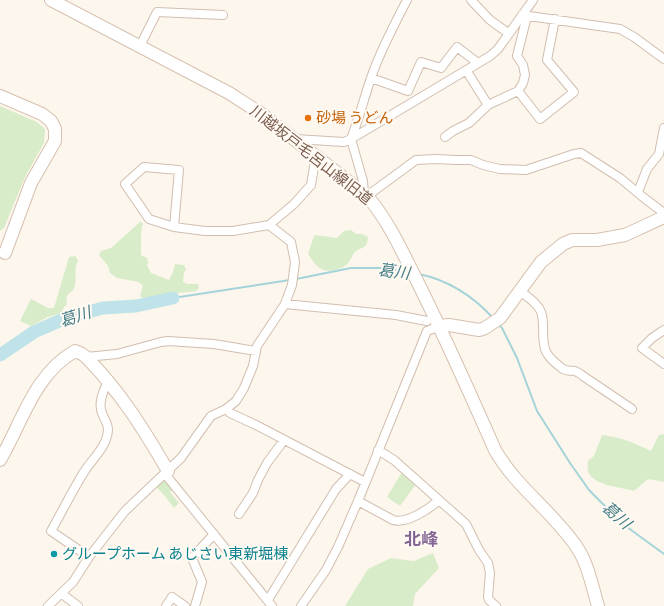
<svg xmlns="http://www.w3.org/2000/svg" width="664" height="606" viewBox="0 0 664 606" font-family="'Alegreya Sans','Noto Sans JP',sans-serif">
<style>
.green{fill:#d8ecc9}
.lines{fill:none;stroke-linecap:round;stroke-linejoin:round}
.stream{stroke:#a5d3da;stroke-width:2}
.river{stroke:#bfe3e8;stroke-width:13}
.street-casing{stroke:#d1beb0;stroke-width:10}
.secondary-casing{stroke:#d6c0b0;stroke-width:14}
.street{stroke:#fff;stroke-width:8}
.secondary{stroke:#fff;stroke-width:12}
.food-dot{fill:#e8710a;stroke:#fffaf3;stroke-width:1.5}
.culture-dot{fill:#0f9aa8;stroke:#fffaf3;stroke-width:1.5}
.labels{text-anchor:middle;stroke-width:4;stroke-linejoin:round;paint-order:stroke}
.food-label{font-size:15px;fill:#c56008;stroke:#fffaf3;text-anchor:start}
.street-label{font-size:15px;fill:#7a5c4d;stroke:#fffaf3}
.culture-label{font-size:15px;fill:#0d838f;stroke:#fffaf3;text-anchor:start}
.water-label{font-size:16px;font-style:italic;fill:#437c86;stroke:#fffaf3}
.quarter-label{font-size:17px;font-weight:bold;fill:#846695;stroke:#fffaf3}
</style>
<rect width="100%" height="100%" fill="#fdf6ec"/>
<path class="green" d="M0,106l37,16 8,7 -1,14 -19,34 -21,51 -4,3z
M140,222l3,1 -2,10v22l6,3 1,4 -1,3 4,8 18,7 4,-8 2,-8 9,1 2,5 -2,2 -1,10 5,2h10l1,4 -3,3 -35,4 -12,4 -6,-1 -3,-2 3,-10 -4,-4 -22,-4 -7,-5 -2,-7 -9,-11 2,-4 10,-3z
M351,230l5,4h6l6,3c-1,13 -6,9 -13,15 -3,3 -4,8 -7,11 -3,4 -9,6 -13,7 -16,3 -19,-5 -27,-16l5,-15 2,-4 22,3 7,-7z
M74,256l2,1 2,4c-5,9 -1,15 -3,25 -3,9 -11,6 -8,18l-3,3 -2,6 -14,4 -17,9 -11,-5 11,-22 17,9h6l15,-51z
M664,434v48l-16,-3 -14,12c-13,-4 -41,-5 -46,-20 -1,-3 0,-7 0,-10l6,-5 8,-21c21,3 30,7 49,16l8,-16z
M402,472l14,12 -16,22 -13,-9z
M165,478l9,11 -4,3 9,11 -5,5c-6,-8 -11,-15 -18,-21z
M433,553l6,15 -24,26 -2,12h-68l23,-37 23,-11 23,3z"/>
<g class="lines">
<path class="stream" d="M419,274c28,6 54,22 74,44
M296,279l55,-11h31l24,3
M173,298l117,-18
M498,324l4,4 15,30 20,53 33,52 19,27 24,24 18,16 33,24"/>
<path class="river" d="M0,355l34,-23 32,-14 37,-10 33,-2 37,-8"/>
<g class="street-casing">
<path id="street" d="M471,0l19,20 18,13
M522,15l98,14 14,8 30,22
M140,46l17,-34 66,3
M466,70l22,35
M371,78l37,13 13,-29 20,6 16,-21 21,16
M518,91l22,28 34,-27 -27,-32 8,-41
M445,137l8,-6 16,-8 19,-18 30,-14 5,-8 2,-8 -2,-10 -6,-9 10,-40
M295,139l49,3 7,-3c8,-20 13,-41 20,-61 9,-27 23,-53 36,-78
M638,192l9,-23 12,-15 5,-26
M364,193l-1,-12 -12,-42 139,-83 8,-7 35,-49
M367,196l49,-36 20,-1 20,1h15l12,5 17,4 26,1 48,-16 7,-1 39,25 24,20 20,15
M174,227l5,-57 -35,-3 -19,17 24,35 25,8 31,4h28l36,-6 25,-21 17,-19 5,-30
M520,291c7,6 18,12 21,21 2,5 2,10 2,15 0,23 1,28 20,42 5,3 7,1 12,2 2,1 6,3 8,5l49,33
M285,304l111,11 31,6
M664,330l-12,8 -10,10 22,16
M86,357l31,-3 44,-12 7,-1 46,3 42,7
M226,409l4,4 26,12 109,57
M378,450l16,10 72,64 13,26 9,13 2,10 -2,24 1,3 7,6
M165,474l107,132
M358,501l35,19c14,4 36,-11 46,-20
M239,514l14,-21 5,-13 9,-17 17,-23
M89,557l-38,-26c11,-19 21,-40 33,-59 8,-13 23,-25 24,-42 0,-7 -4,-11 -6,-17 -4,-9 1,-23 6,-31
M62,594l16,12
M268,600l68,-111 14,-15
M48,606l25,-24 16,-25 36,-46 56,-53 30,-42 15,-7 10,-8 8,-13 9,-22 4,-20 28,-42 7,-19 3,-23 -4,-20 -22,-17
M166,606l6,-9 13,9
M195,606l7,-24 -10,-24 22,-24
M301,606l25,-36 12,-23 20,-46 69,-170 13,-5"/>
</g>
<g class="secondary-casing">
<path id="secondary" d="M51,0l178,93 34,22 104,81c20,23 33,51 47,79 29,57 55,116 81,175 21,37 57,61 81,96 12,17 16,40 22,60
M0,96l42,18 9,7 4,8v12l-24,42 -26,70
M440,326l9,-1 30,5 6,-2 15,-10 41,-56 22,-18 9,-4h25l28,-5 39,-18
M0,460c22,-37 34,-86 75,-109l7,3 4,3c34,34 58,73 82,114"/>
</g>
<use href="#street" class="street"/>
<use href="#secondary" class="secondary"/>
</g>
<circle class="food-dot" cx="308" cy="118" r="4"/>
<circle class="culture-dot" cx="54" cy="554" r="4"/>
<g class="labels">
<g class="food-label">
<text x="316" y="123">砂場 うどん</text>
</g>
<g class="street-label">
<text transform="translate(311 155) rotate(38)" y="5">川越坂戸毛呂山線旧道</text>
</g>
<g class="culture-label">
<text x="62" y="559">グループホーム あじさい東新堀棟</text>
</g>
<g class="water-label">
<text transform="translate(394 271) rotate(7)" y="6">葛川</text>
<text transform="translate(75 316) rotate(-18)" y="6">葛川</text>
<text transform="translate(617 515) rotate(41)" y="6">葛川</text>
</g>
<g class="quarter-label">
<text x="421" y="545">北峰</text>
</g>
</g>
</svg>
